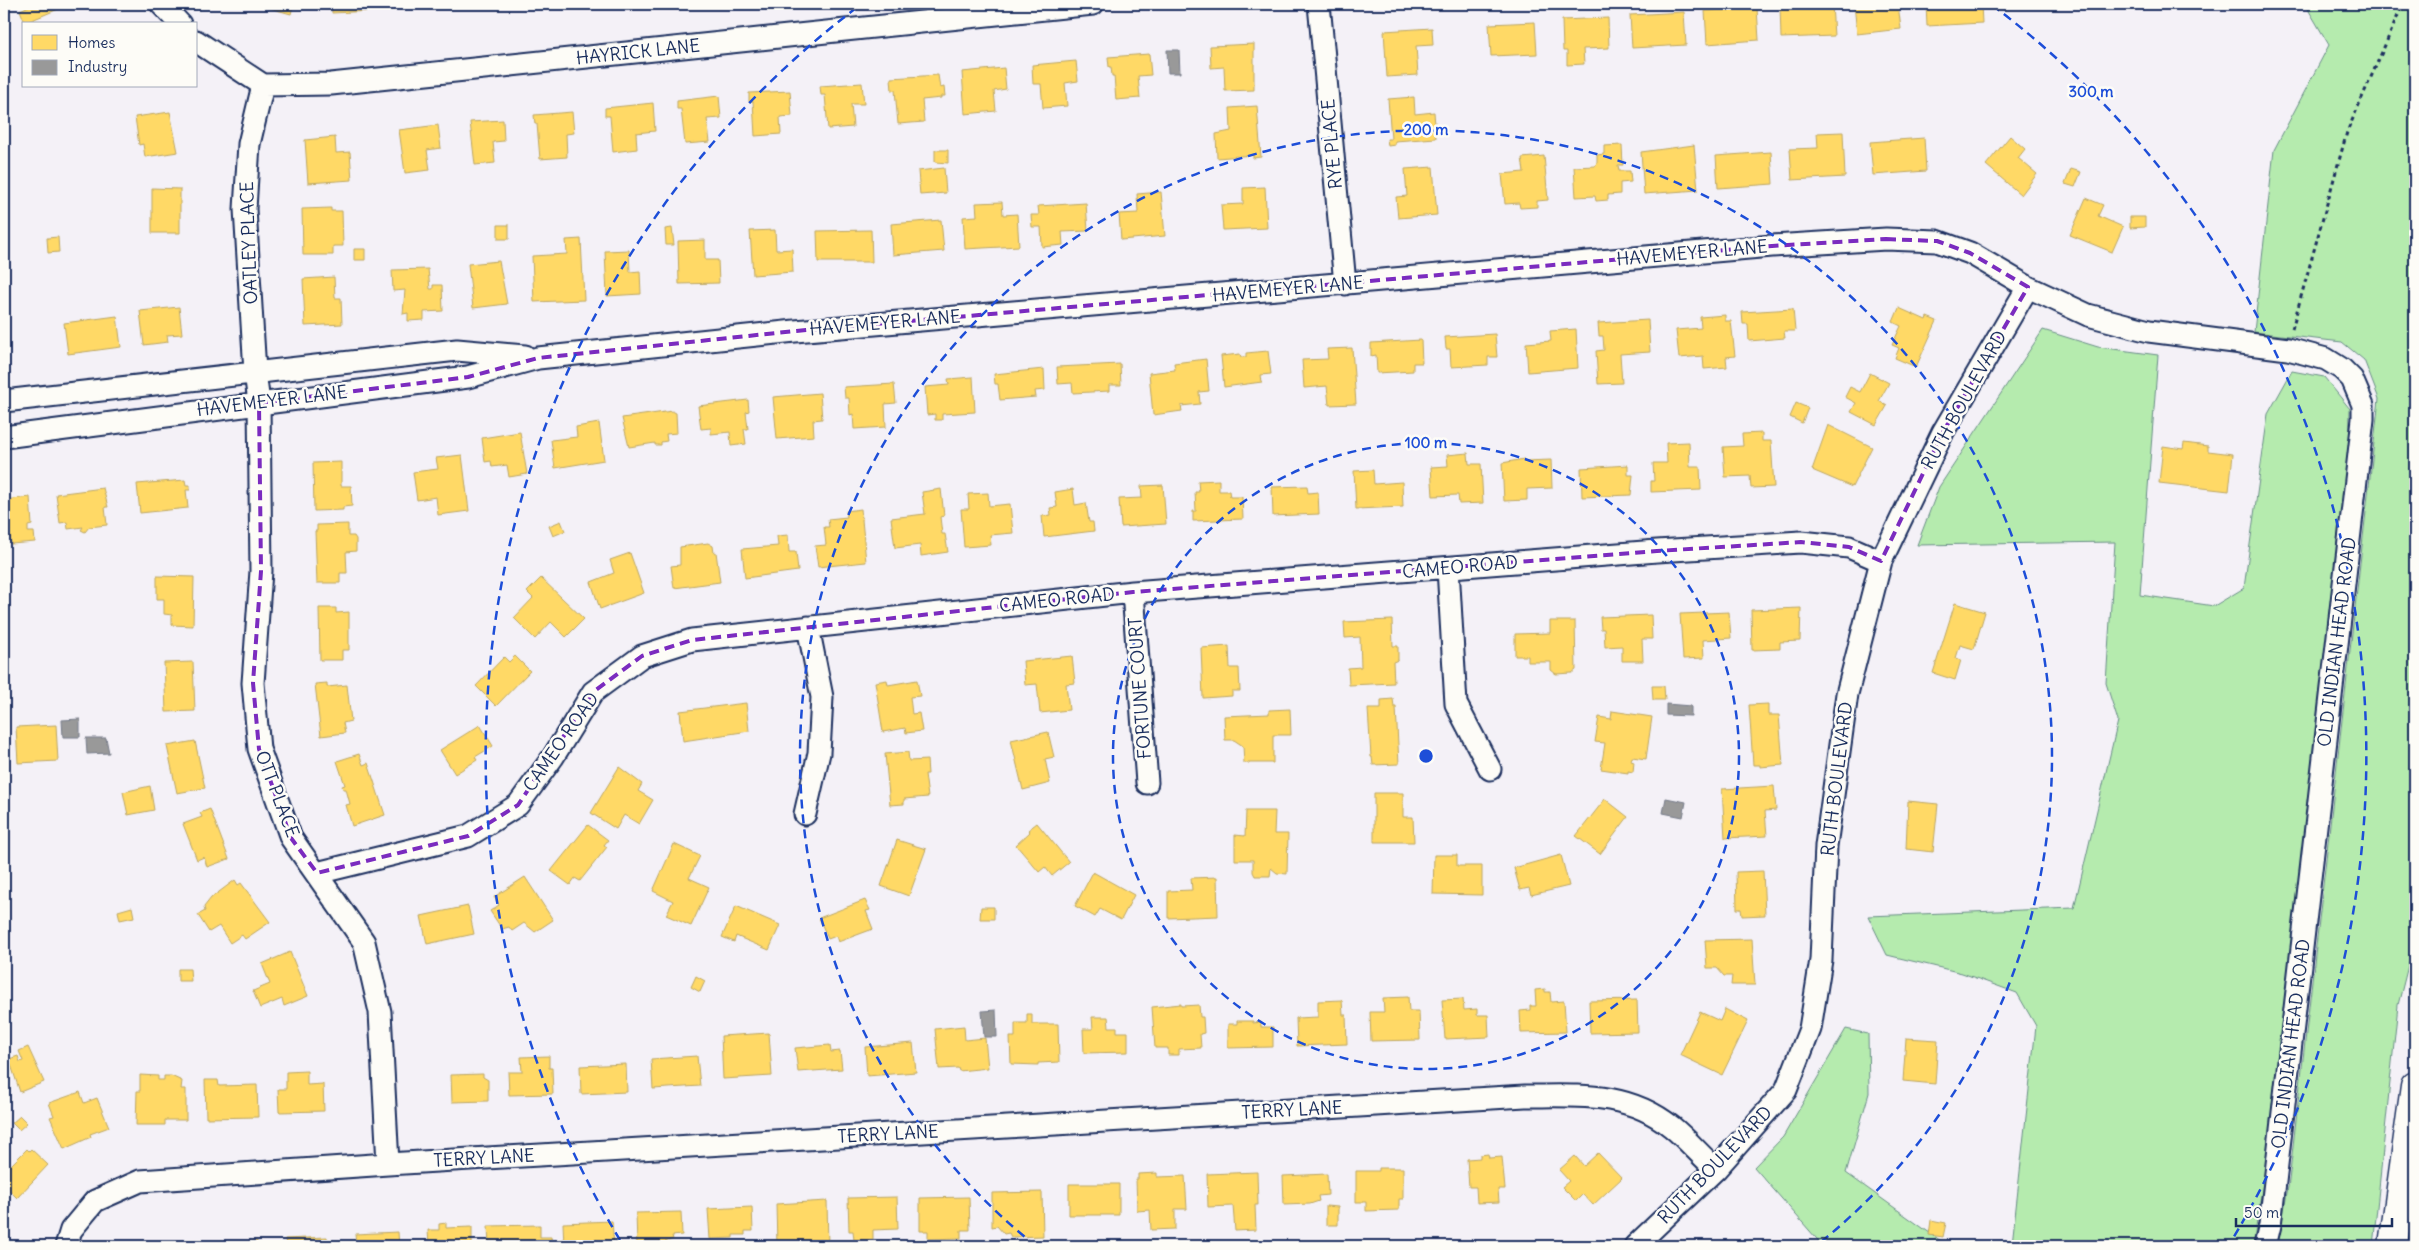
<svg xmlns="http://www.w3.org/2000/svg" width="2419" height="1250" viewBox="0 0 2419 1250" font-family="Delius,sans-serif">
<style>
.green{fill:#b5ebae;stroke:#688d86}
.homes{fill:#ffd966;stroke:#bba664}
.industry{fill:#999;stroke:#737987}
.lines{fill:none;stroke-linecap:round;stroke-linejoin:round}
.minor-casing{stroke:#1b2f5e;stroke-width:25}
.highway-casing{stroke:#1b2f5e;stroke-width:31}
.path{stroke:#1b2f5e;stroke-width:3;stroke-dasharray:4 4;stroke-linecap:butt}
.minor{stroke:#fdfcf7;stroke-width:21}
.highway{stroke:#fdfcf7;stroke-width:28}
.marked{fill:none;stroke:#7b2cbf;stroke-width:4;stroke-dasharray:10 6;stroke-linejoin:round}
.ring{fill:none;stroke:#1d4ed8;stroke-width:2.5;stroke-dasharray:9 6}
.labels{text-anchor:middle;stroke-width:5;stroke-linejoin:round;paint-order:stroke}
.street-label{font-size:18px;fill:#1b2f5e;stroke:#fdfcf7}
.centre{fill:#1d4ed8;stroke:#fdfcf7;stroke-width:2.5}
.ring-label{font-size:15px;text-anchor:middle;font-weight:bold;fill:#1d4ed8;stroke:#fdfcf7;stroke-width:5;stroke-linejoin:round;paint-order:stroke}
</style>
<rect width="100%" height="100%" fill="#f4f1f7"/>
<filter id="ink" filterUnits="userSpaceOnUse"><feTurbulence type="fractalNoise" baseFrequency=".02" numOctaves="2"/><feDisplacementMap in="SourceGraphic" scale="10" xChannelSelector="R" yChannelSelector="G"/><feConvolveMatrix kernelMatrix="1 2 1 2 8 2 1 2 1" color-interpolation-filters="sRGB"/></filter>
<g filter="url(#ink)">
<path class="green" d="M2305,4h110v934l-17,67 -25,241h-95l11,-65 90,-782 -15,-39 -22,-18 -88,-10 20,-182 55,-105z
M2043,330l55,17 60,8 -18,240 74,11 30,-18 24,-174 24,-43 32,6 26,32 -1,54 -79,676 -17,107h-244l3,-2 24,-218 -19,-33 -55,-20 -75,-18 -19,-39 206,-8 44,-187 -12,-38 9,-141 -198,3 22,-58z
M1846,1029l22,5 1,59 -23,80 102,73h-125l-69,-79 29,-30z"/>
<path class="homes" d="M28,4h42l-45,19 -5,-13 9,-4z
M255,4h36l2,2 -2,8z
M332,4h40v7l-40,2z
M393,4h47v1h-47z
M1832,4l2,32 -53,2 -1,-33z
M1854,4h44l3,25 -44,5z
M1926,4h55l1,19 -55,3z
M1757,8l2,32 -52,4 -2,-33z
M1684,12l2,33 -54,3 -2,-33z
M1608,18l1,30 -26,1 1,15 -17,1v-14h-4l-1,-31z
M1535,22l2,32 -46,2 -2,-32z
M1432,28l1,17 -17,1 2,29 -31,2 -3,-46z
M1254,44v46l-29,1 -1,-24 -13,1 -1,-22z
M1149,54l2,21 -13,1 2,22 -24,2 -2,-24h-2l-1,-9h-2l-1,-10z
M1076,61l2,20 -13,2 2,23 -24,2 -2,-24h-8l-1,-19z
M1004,68l2,21 -12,2 2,20 -31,3 -3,-42z
M938,75l2,13 4,-1 1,9h-4v2l-19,2 2,22 -26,2 -3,-34 -3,1 -1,-13z
M862,83l2,21h-13l2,23 -25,2 -3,-34h-4l-1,-9z
M790,91l2,25 -12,1 1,17 -26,2 -2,-35 -4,1v-9z
M719,96l2,22 -14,1 3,23 -25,2 -4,-35h-4v-8z
M1414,97l1,17 19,-2 2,26 -41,3v4l-7,1 -1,-7h4l-3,-40z
M653,103l2,28 -19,2 1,16 -24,3 -3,-36h-5v-8z
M1257,106l4,51 -8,1v-3l-36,3 -1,-24 15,-3 -1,-23z
M170,112l8,40 -33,5 -2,-13 -4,1 -4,-28z
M572,112l2,21 -8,1 1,23 -27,2 -3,-35h-2l-1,-9z
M503,120l1,21 -11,1 2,21 -20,2 -5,-43z
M438,125l3,23 -14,2 3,20 -25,3 -6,-43z
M1843,132l2,45 -53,3 -2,-31 28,-1 -1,-15z
M2010,136l15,13 -7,9 19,16 -16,21 -35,-30z
M335,137l1,16 14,-1 2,28 -44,3 -3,-43z
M1924,138l2,33 -53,4 -3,-33z
M1622,145l1,20h-5l1,6h11l1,11 -11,1v11l-12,1v5l-12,1 -1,-5 -19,1 -2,-30 21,-1 2,-3v-8l7,-1v-8z
M1694,145l4,45 -54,4 -3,-42z
M935,150h13v13l-13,-1z
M1771,152l2,32 -55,4 -2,-32z
M1544,156l4,44 -11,1v6l-17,1 -1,-5 -14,1 -3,-30 22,-2 -2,-14z
M1433,167l4,48 -39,3 -2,-21 11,-1 -2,-27z
M944,168l2,25 -26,2 -2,-24z
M2071,169l10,3 -6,15 -10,-3z
M1265,187l2,41 -44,2 -2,-25 22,-1v-16z
M152,188l28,1v44h-28z
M1161,192l4,44 -44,4 -2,-26 19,-1 -1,-19z
M2086,198l17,7 -5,11 25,11 -11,25 -42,-17z
M1002,202l1,13 14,-1 2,32 -54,3 -2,-32 14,-1 -1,-13z
M1086,203l2,28 -26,1 1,13 -21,2 -1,-20h-9l-1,-12h8l-1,-9z
M331,208v3h11l1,35h-10v9h-30l-1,-46z
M2130,217h15v10l-15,1z
M941,220l3,31 -51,4 -2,-31z
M498,225h11v14h-11z
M672,228l2,17h-8l-1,-16z
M775,230l1,20 16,-1 1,23 -40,3 -3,-44z
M871,230l1,32h-54l-1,-31z
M58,237l1,15 -11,1 -1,-15z
M581,239l3,61 -50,2 -2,-46 35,-2 -1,-14z
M705,240v20h13l1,23 -40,1 -1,-43z
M354,249h11v11h-11z
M629,250l1,22 10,-1 1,23 -34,2 -2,-45z
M499,261l8,43 -34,4 -5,-44z
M428,269l2,20h3v-4h9l1,26 -19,1v8l-16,1v-8l-5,1 2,-24 -12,1 -1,-21z
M334,277l1,21h6l1,26 -37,2 -2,-47z
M179,307l3,27 -15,1 1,7 -24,3 -4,-34z
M1899,308l27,12 1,-3 10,4 -21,46 -21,-9 4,-10 -7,-3 9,-19 -8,-4z
M1793,309l2,22h-11l1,7 -36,3 -1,-17h-5l-1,-12z
M1725,315v6h6l4,35 -9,1 1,10 -23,2 -1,-13 -24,2 -3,-28 25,-2 -1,-11z
M117,316l4,31 -53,7 -4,-31z
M1648,320l2,32 -30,2 2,29 -24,1 -2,-33 8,-1 -1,-14h-4l-1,-13z
M1576,329l2,39 -50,4 -2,-29 25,-2 -1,-10z
M1495,334l2,23h-9v8l-37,2 -1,-18h-4l-1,-12z
M1421,340l1,23h-9v8l-36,2 -1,-18 -5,1v-13z
M1352,348l4,56 -27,1 -2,-19 -23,2 -2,-28 26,-1 -1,-10z
M1268,351l3,23 -10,1 1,7 -38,5 -3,-31 19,-2 1,3h5v-4z
M1206,359l3,32 -10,1 1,12 -19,2 1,5 -29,4 -4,-42 26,-3 -1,-7z
M1120,364l1,21h-12v6l-36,2 -1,-10 -14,1 -1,-17z
M1044,369l1,21 -10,1 1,6 -36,3 -2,-16h-3l-1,-10z
M1870,373l19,10 -10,18 8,5 -11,19 -25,-13 5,-9 -11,-6 5,-10 10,5z
M973,377l2,35 -33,2v6h-7v-6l-8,1 -2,-28 24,-2 -1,-6z
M894,384l2,19 -11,1 1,23 -32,2 -1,-15 -3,1 -1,-17h-4l-1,-11z
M820,393l2,26 -9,1 1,16 -37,3 -4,-42z
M748,400l1,11 -3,1 2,17h-4l2,15 -15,2 -1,-14 -19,2v-6l-10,1 -3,-23z
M1796,403l12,5 -6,15 -12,-6z
M672,411l4,2 1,20 -11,1 1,7 -6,1v3h-6v-2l-26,4 -7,-29z
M599,423l5,37 -49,8 -4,-28 26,-3 -1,-10z
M1828,425l44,22 -20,40 -40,-17z
M520,432l7,42 -18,3 -2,-12 -15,2 -1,-6 -6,1 -3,-24z
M1762,433v8h9l3,46 -23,1 -1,-12 -25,1 -2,-30 20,-1 -1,-12z
M1689,442l1,25h10l1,23 -50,2v-11h3l-1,-18h14l-1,-20z
M2184,443l24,3v5l25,3 -4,37 -70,-8 4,-37 20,3z
M1468,453l1,11h12l2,39 -24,1 -1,-9 -25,1 -2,-29 17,-1 -1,-11z
M462,455l7,56 -31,4 -2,-18 -19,3 -4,-28 25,-3 -2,-11z
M1524,459v2l27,-1 1,28 -25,1v11l-23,1 -2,-38z
M341,462v24h10l1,20 -9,1v3l-29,1 -1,-48z
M1628,465v10h5l-2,20 -49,2 -1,-29z
M1373,470l1,14 28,-2 1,25 -47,2 -2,-38z
M185,480l1,5h4v5h-4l2,18 -48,5 -3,-29z
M1219,480v11h10l1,6h12l1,22 -50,2v-10h3l-1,-19h4l-1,-11z
M1163,485l3,39 -45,3 -2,-28 23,-1 -1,-12z
M1307,486l1,7 10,-1 1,22 -46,2 -1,-29z
M103,488l5,19h-3l2,18 -18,2 -4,5 -4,-2 2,-3 -15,2 -1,-7 -7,1 -4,-29z
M941,489l3,27 -4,1 2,17h3l3,18 -27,4 -1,-11 -25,3 -4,-30 34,-4 -3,-22z
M1073,489l2,16 11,-2 3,19h4l1,9 -50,6 -2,-21 9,-1 -1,-7 7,-1 -2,-15z
M988,493l1,13 21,-2 3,29 -23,2 1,10 -27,2 -3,-38h8l-1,-15z
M30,497l2,28 -4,1v6h6l1,10 -24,2 -2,-14h-5v-30z
M861,509l5,53 -48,5 -3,-21 11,-1 -2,-18h5l-1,-8 19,-2 -1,-6z
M561,521l4,10 -12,5 -4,-10z
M348,524v12h6l2,3v12l-10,1 1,21h-7v10h-23l-2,-52h2v-6z
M788,535l1,17h7l2,19 -53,7 -3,-29 36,-3 -1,-10z
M708,543l5,3 1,7 2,-1 4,30 -46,6 -3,-22 9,-1v-18z
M630,553l14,40 -44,16 -9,-27 23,-9 -4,-13z
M157,576l37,1 -1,49 -21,-1v-10l-8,-1v-15h-7z
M541,578l43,41 -18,18 -15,-15 -16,17 -21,-21 19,-20 -6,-6z
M1955,603l30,9 -11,37 -14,-4 -4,13 5,2 -6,20 -22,-7z
M319,608h17v5l13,-1v38h-7v10h-22z
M1801,608l-1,33 -20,1v7l-28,1 -1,-40z
M1729,612l2,26 -28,2 1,18 -21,1 -3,-45z
M1651,615l1,24h-10l1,22h-21v-15l-17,1 -1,-18h-3l-1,-12z
M1392,620l1,26h5v14l-5,2 1,21 -45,2 -1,-17 13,-1 -1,-30 -15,1 -1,-16z
M1550,621h25l1,49 -4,3 -16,1 -5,-4v-8h-23v-6h-13v-22l35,-1z
M1229,646l1,22h9l1,23h-8v5l-29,2 -2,-50z
M515,656l15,15 -34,35 -20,-20 28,-29 5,5z
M1072,656l3,27 -9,1 3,26 -29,3 -3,-29 -12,1 -2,-24z
M193,662l2,49 -29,1 -2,-49z
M887,680l1,5 29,-5 3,16 -10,1 2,17 7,-1 3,18 -16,2 -1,-5 -22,4 -8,-50z
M327,683v4l20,-2 4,36 -8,2 2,10 -24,3 -6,-52z
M1652,686h12l1,14h-12z
M1393,699l1,8h2l3,57 -26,1 -1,-8h-1l-3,-48h13v-9z
M746,703l3,28 -66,10 -3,-30z
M1768,704v11h11l4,50 -23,2v-2h-7l-4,-60z
M1290,709l1,26h-18v28h-29l-1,-17 -9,-6h-9l-1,-24 45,-2v-4z
M1612,711l40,6 -6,42 -14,-2 -1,4 3,1 -1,10 -5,-1v2l-27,-4 4,-26 -10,-1 4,-25 12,2z
M56,725l2,36 -40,2 -2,-36z
M480,725l13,21 -18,11 2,3 -22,14 -15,-24z
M1048,732l6,25 -9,2 5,24 -27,7 -12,-50z
M195,741l10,47 -28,5 -10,-47z
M908,752l1,9 18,-1 1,14h-3l3,23 -24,2v5l-14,1 -5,-51z
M359,754l4,11 5,-2 17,52 -33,11 -6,-21 4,-1 -4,-15h-3l-1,-3 3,-1 -8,-24z
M619,767l23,17 -4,7 15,9 -14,24 -15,-9 -8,14 -25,-16z
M150,786l4,24 -26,5 -5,-23z
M1774,786l2,24 -11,1 2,25 -42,2 -3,-49z
M1374,793h29v24h10l1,25h-40z
M1605,799l23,18 -28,37 -24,-18z
M1908,801l30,3 -5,48 -27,-3z
M210,809l19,50 -22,8 -3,-10 -7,3 -14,-36 19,-7 -2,-4z
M1246,811h29l-1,23h14l-1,40 -10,-1 -6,-5 -1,8h-15l-2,-4v-12h-18v-25l10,1z
M1037,823l32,39 -17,14 -7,-9 -6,5 -23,-27 14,-13 -2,-2z
M588,825l20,15 -4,5 3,2 -27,34 -5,-3 -5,7 -19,-14z
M897,840l29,9 -17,47 -28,-10z
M674,844l26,12 -11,22 20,9 -18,39 -25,-11 7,-14 -20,-10z
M1434,855h23v11h25v29l-49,-1z
M1561,855l8,31 -38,9 -2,-7 -9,2 -6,-22z
M1763,871l2,44 -23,1 -1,-7h-4l-1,-37z
M1093,872l41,23 -13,25 -21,-11 -5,8 -20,-11z
M525,877l28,43 -18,12 -11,-9 -12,8 -3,-4 -7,2 -12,-18 9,-6 -5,-8z
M1217,877l1,39 -50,2v-27l24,-1 -1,-12z
M235,880l3,5 3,-2 29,39 -25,17 -3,-4 -12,8 -11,-17 -10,6 -11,-17 7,-4 -1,-4 7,-9z
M865,900l5,10 -4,1 7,18 -35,13 -2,-6 -8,3 -9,-21z
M468,906l6,28 -47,10 -6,-28z
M736,906l44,19 -11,25 -33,-14 -2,6 -12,-5z
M132,907l2,10 -14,3 -2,-9z
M981,907h13v12h-14z
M1752,939l3,46h-24l1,-9h-8l-7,-8h-10l-2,-28z
M290,952l18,44 -24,10 -2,-7 -22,9 -7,-17 17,-7 -8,-20z
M178,969h12l1,12h-13z
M696,976l9,5 -5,11 -9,-5z
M1545,989v3h5l1,10 13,-1 2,31 -45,1 -1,-22 10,-1v-4h6l-1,-16z
M1408,997l1,14h10l1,29 -49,1 -1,-29h14l-1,-14z
M1463,999l1,11 13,-1v6h11l1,22 -44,2 -3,-39z
M1342,1000l1,15h3l1,29 -50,2 -1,-28 22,-1v-16z
M1637,1000l1,32 -48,1 -1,-32z
M1181,1004v2l18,-1 1,12h3l1,16 -4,1 1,14 -22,1v6h-11v-7h-13l-3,-41z
M1725,1009l23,12 -26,54 -42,-20 20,-43 20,9z
M1027,1014h5v10h26l1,38 -21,1v2l-27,-1 -1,-27h5v-14h12z
M1092,1017h16l1,10h8v5h11v20l-44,1 -1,-24h10z
M1237,1021h16v2l8,-1v5h12v20l-45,1v-24h9z
M964,1026l1,14 20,-2 3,30 -29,3 -1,-3 -19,1 -4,-40z
M769,1033l3,43 -49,3 -2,-43z
M1906,1038l32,2 -3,44 -32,-3z
M913,1043l3,29 -49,4 -2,-29z
M830,1045l1,7 9,-1 2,18 -44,3 -3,-24z
M28,1047l16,35 -24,10 -11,-33 9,-3 2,6 3,-1 -4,-10z
M549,1056v12h3l1,26 -44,1 -1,-23h14l-1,-15z
M697,1056l3,30 -47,3 -2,-30z
M626,1064l1,28 -46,2 -1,-28z
M307,1071v14l16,-1 1,27 -45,1 -1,-23h8v-17z
M483,1074v3l5,3v21l-36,1 -1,-27z
M140,1075l18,1v4h6v-4h7l11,5 -1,8h5v31h-21v5h-29l1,-34h3z
M205,1080h13l1,6 38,-1 1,32 -52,1z
M80,1092l4,11 13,-5 12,29 -19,7 1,3 -27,12 -14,-32 4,-1 -5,-13z
M20,1116l7,7 -8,7 -7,-7z
M27,1149l2,2 2,-2 17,16 -31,33 -13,-13v-13z
M1598,1153l24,25 -29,27 -10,-11 -7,7 -14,-14 7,-6 -10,-11 16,-14 9,10z
M1488,1154l1,4 13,-1 3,32h-7l1,13 -22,1 -1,-16h-7l-2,-28 13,-1v-3z
M1379,1168h24v31h-4v11l-33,1v-9h-10v-31h23z
M1257,1172l1,33h-3l1,25 -21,1 -2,-25 -25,1 -1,-33z
M1157,1173v4l28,-1 2,33h-12v20l-24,1 -1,-20 -13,1 -1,-32h2v-5z
M1327,1174l1,21 -10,1 1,5 -9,3 -26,1 -1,-29z
M1069,1184h50v31h-50z
M1042,1192l1,44 -32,1 -2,-4 -5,1 -7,-8 -5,1v-34z
M897,1197l1,32 -25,1v10h-19l-1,-9h-4l-1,-33z
M969,1197l1,33h-9v8l-33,1v-8h-8v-33z
M827,1201l1,45h-51l-1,-42z
M1326,1206l12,1v18h-12z
M752,1207l1,24h-8v4h-12v3l-23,1 -2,-30z
M681,1212l1,23 -10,1 1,3 -8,3v4h-28l-1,-33z
M1931,1220l15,3 -3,14 -14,-2z
M612,1221l2,25h-50l-1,-23z
M446,1223v5l26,-1v19h-43l-1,-16h11v-6z
M540,1225v12h11l1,9h-63l-1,-20z
M398,1232l1,14h-43l-1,-12z
M327,1237l1,9h-42l-1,-7z
M257,1241v5h-45v-2z"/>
<path class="industry" d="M1167,50h12l1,23h-12z
M1666,704l25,2v10l-25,-1z
M80,719v18h-17l-1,-17z
M86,738h20l3,15 -22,1z
M1666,798l20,4 -3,15 -20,-4z
M996,1010l1,27h-13l-2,-26z"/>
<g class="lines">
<g class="minor-casing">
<path id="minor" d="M161,4l19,20
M1319,4l26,280
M196,41l67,44 68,-1 762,-80
M263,85l-14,59 -4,65 10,163 4,31 2,168 -8,112 6,66 32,89 73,104 16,70 8,152
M4,401l453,-51 68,6
M4,437l464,-60 70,-19 257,-27 977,-85 114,-7 51,2 33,12 58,34 60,28 61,16 139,18 38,10 16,10 10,10 11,26v14l-93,806 -5,21
M1448,568l8,136 34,65
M1133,592l14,191
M805,814l14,-61 3,-56 -14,-70
M317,873l151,-37 50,-31 35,-48 40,-65 49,-36 50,-16 441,-48 524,-41 144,-9 48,5 32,14
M66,1246l5,-16 24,-29 45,-20 248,-17 1137,-68c54,0 102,-5 147,31 15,12 29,29 44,42
M1635,1246l81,-77 70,-79 24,-61 11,-69 5,-114 21,-152 34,-133 62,-129 85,-145"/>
</g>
<g class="highway-casing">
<path id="highway" d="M2393,1246l22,-160"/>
</g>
<path class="path" d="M2292,329l55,-197 56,-128"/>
<use href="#minor" class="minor"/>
<use href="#highway" class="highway"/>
</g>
</g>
<path class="marked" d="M1886,239l51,2 33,12 58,34 -85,145 -62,129 -32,-14 -48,-5 -144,9 -524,41 -441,48 -50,16 -49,36 -75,113 -50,31 -151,37 -26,-35 -32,-89 -6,-66 8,-112 -2,-168 209,-26 70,-19 257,-27 977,-85z"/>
<g class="ring">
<circle cx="1426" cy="756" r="313"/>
<path d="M1036 1246A626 626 0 1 1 1816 1246"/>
<path d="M620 1240A940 940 0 0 1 860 5M1992 5A940 940 0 0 1 2232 1240"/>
</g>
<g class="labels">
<g class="street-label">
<text transform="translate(638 52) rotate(-6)" y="6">HAYRICK LANE</text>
<text transform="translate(1332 144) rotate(-95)" y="6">RYE PLACE</text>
<text transform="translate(249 243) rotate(-92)" y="6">OATLEY PLACE</text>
<text transform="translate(1692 253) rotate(-5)" y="6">HAVEMEYER LANE</text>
<text transform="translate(1288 289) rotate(-5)" y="6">HAVEMEYER LANE</text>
<text transform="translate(885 323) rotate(-5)" y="6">HAVEMEYER LANE</text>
<text transform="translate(1964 400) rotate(-61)" y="6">RUTH BOULEVARD</text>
<text transform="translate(272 401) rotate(-7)" y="6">HAVEMEYER LANE</text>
<text transform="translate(1460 567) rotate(-5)" y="6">CAMEO ROAD</text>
<text transform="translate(1057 600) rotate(-6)" y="6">CAMEO ROAD</text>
<text transform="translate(2337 642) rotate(-83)" y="6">OLD INDIAN HEAD ROAD</text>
<text transform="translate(1140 688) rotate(-94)" y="6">FORTUNE COURT</text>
<text transform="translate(561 742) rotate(-55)" y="6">CAMEO ROAD</text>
<text transform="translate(1837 779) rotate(-83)" y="6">RUTH BOULEVARD</text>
<text transform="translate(277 794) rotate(69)" y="6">OTT PLACE</text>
<text transform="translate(2291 1044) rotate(-83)" y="6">OLD INDIAN HEAD ROAD</text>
<text transform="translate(1292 1110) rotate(-3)" y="6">TERRY LANE</text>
<text transform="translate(888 1134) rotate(-3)" y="6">TERRY LANE</text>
<text transform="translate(484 1158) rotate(-3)" y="6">TERRY LANE</text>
<text transform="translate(1715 1165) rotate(-46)" y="6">RUTH BOULEVARD</text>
</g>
</g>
<circle cx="1426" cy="756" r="8" class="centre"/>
<g class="ring-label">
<text x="2091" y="97">300 m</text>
<text x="1426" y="135">200 m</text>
<text x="1426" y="448">100 m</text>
</g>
<rect width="2419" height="1250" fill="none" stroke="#fdfcf7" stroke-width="20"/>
<rect x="10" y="10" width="2399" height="1230" fill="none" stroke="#1b2f5e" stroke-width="2" filter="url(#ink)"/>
<rect x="22" y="22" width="175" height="65" fill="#fdfcf7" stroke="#a3aaba"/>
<rect x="32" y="35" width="25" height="15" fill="#ffd966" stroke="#a3aaba"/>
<text x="68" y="48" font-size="15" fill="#1b2f5e">Homes</text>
<rect x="32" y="60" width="25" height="15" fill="#999999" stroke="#a3aaba"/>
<text x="68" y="72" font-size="15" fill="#1b2f5e">Industry</text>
<path d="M2236 1218v8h156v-8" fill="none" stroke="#1b2f5e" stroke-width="2.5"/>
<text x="2244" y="1218" font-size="15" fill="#1b2f5e" stroke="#fdfcf7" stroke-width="4" paint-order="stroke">50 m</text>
</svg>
